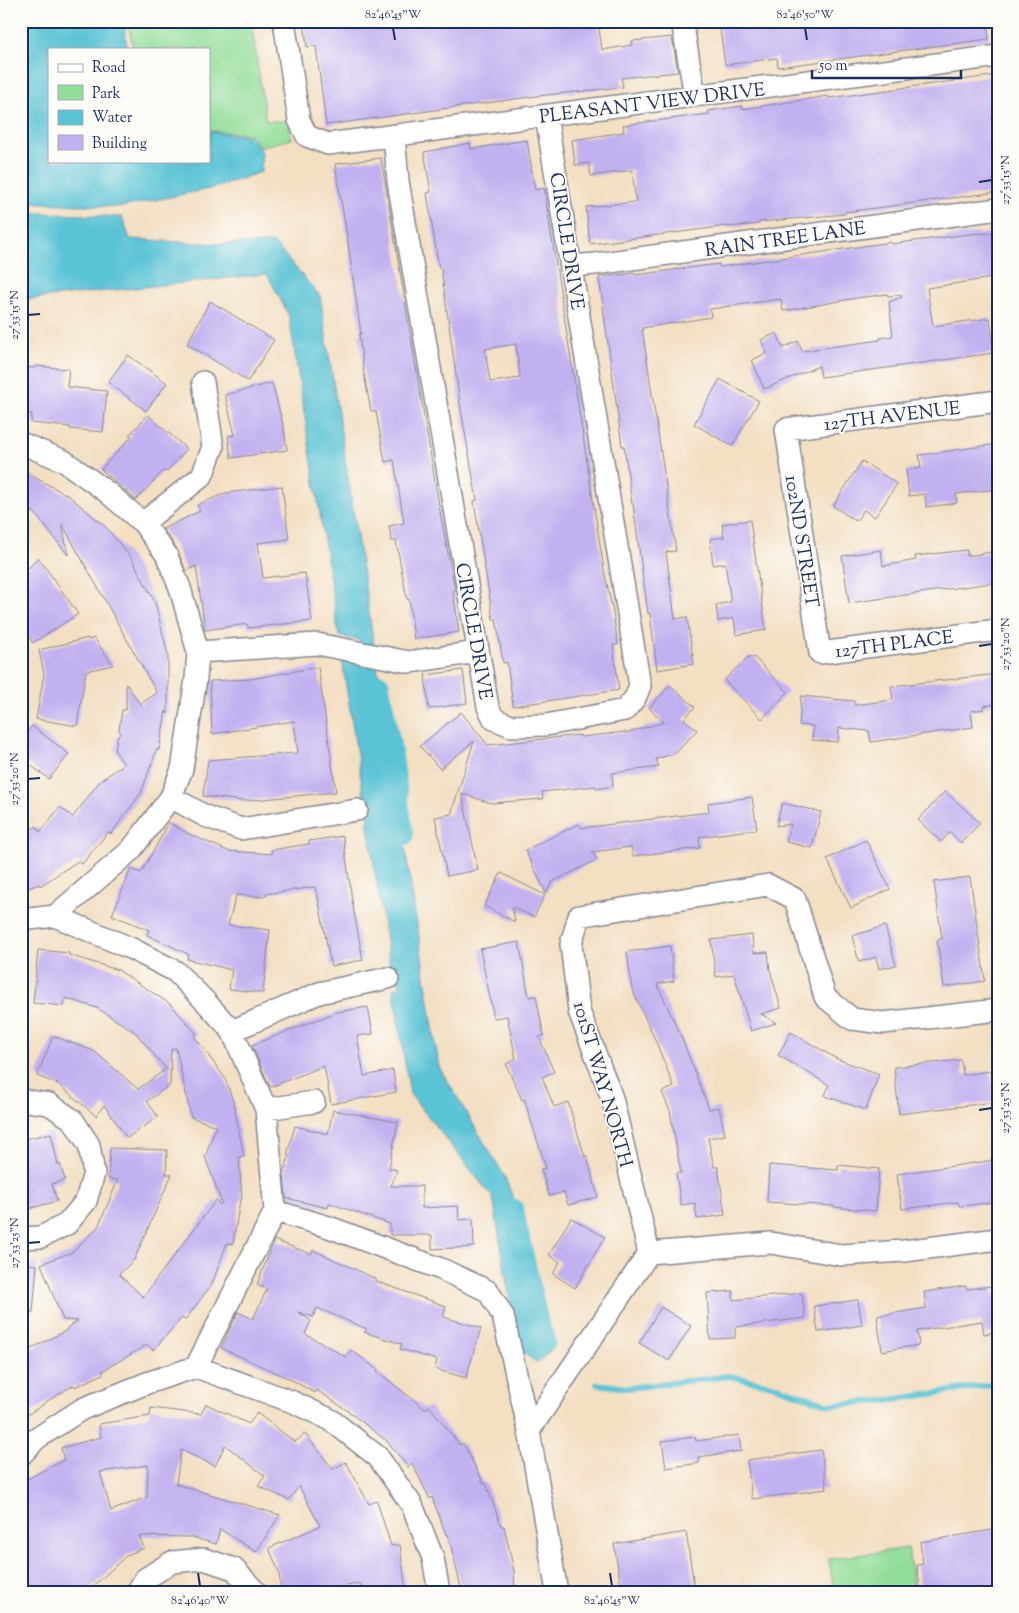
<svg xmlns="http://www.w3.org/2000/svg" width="1019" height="1613" viewBox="0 0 1019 1613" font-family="'Sorts Mill Goudy',serif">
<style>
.green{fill:#92dd99;stroke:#56867c}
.water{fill:#5ac3d5;stroke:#3a799a}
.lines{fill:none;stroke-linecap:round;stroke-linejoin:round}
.stream{stroke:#5ac3d5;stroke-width:6}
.canal{stroke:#5ac3d5;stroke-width:21}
.building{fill:#c2b1f0;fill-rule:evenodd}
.minor-casing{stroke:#878790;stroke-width:24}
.minor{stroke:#fff;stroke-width:21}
.ticks{fill:none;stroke:#1b2f5e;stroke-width:2}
.labels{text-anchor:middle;stroke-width:4;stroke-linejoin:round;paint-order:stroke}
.street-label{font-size:19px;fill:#1b2f5e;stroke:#fdfcf7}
.neatline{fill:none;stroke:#1b2f5e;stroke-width:2}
.ticks-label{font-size:12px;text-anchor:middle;fill:#1b2f5e}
</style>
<rect width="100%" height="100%" fill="#fdfcf7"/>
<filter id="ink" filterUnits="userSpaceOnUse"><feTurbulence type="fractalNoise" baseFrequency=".02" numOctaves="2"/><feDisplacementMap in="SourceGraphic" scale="10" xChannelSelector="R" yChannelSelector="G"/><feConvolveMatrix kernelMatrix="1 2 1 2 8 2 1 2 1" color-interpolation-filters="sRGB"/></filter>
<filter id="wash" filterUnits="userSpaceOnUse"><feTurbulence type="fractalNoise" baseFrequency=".0096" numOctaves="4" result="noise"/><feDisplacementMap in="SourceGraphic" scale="20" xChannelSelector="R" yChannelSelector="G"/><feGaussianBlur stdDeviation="1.12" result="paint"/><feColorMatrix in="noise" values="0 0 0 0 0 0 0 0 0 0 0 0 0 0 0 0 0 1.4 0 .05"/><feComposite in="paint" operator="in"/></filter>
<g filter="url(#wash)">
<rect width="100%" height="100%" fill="#f3dfc2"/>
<path class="green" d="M128,21h123l15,100h22l4,18 -33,8 -9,-13 -41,-3v-82h-76z
M908,1548l6,44h-80l-5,-33z"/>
<path class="water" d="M21,21h103l3,28h-78v112h160v-29l40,4 13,16 -1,20 -48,16 -91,19 -101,-5z
M21,212l101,5 8,22 88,5 56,-1 46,53 119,771 66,110 9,24 17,106 4,8 12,7 6,10 -2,18 -13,13 -16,-11 -11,-44 -18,-110 -83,-104 -17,-105 7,-2 -4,-22 -6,1 -23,-145 2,-1 -3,-22h-2l-22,-138 15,3 4,-22 -22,-5 -50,-320 -22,-42 -246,26z"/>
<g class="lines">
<path class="stream" d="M597,1384l31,4 101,-12 43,9 58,20 60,-5 108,-16"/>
<path class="canal" d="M379,684l13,69 11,83
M513,1209l26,117 6,16"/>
</g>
<g id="blocks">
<path class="building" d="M304,21h294l4,29 31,-5 -1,-4 40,-4 6,35 -57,6 2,9 -86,9 -211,29 -10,-79 -9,1z
M719,21h268l2,18 -211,28 -1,-9 -52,7z
M998,75v43h-6l4,42h2v32l-153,20v2l-86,8v2l-32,3v-1l-137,18 -4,-37 50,-5 -4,-32 -41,6 -2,-13 -14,2 -3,-25 52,-8 -1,-7 86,-11 -1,-3 34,-5v3l86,-13 1,2z
M527,140l8,50 9,-2 60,382 9,42 5,33h-5l6,45 -106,16 -6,-44 -4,1 -7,-44h-3l-19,-118 3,-1 -17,-96 -19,-136 -2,1 -12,-76 4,-1 -7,-40 46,-9 1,6zM516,344l4,34 -30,4 -5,-33z
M381,158l60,359 14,73h-2l6,42 -45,7 -5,-40h-2l-11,-58h-4l-3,-15 15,-3 -10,-63 -9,2 -9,-51h-5l-7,-37 -5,-40h2l-14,-98 -12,-72z
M998,232v45l-71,11 6,38 57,-8 4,35 -173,24 -2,-11 -55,23 -12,-29 15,-7 -6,-13 16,-7 6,15 15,-7 4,10 78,-11v-2l13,-2 -4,-34 13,-5 -1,-2 -13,1 -1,-2 -30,4 -74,13 -2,-12 -71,10 1,8 -69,11 34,223 -10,1 9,67 12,-2 7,47 -37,6 -7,-57 -2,1 -15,-110h-1l-8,-58h-2l-23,-169 35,-4 1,2 84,-11 1,3 171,-25v2l87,-11v1z
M210,301l64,39 -26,41 -61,-37z
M128,355l39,28 -21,28 -38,-29z
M36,366l33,3 -2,18 40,4 -4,41 -33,-3v-2l-39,-4 1,-9 -11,-1v-46l15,1z
M720,379l39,22 -27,45 -38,-22z
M272,383l12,46 3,21 -56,8 -3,-22 7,-1 -10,-40z
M148,415l39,34 -21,23 -2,-2 -28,30 -35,-31 31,-33 -3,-1z
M998,444v45l-42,5 1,9 -31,4 -1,-13 -16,2 -3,-26 15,-2 -2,-13z
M862,461l35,23 -22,33 -11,-7 -8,11 -23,-15z
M21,470l48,26 37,31 26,32 23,43 13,53v59l-2,-3 -7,39 -2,-1 -16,44 -30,41 -3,-2 -26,32 -4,-3 -38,25 -1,-2 -18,7v-54l15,-11 4,6 20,-25 13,10 27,-36 24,-17 -9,-13 2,-14 4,-4 -2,-3 3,-20h4v-27l14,21 17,-11 -95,-169 6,31 -35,-44 -12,9z
M282,486l7,53 -31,4 5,35 42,-5 7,48 -64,7 -1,-4 -42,6 -9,-64 -10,5 -9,-22 -14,-20 37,-18 -3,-6 29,-12z
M750,520l16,110 -30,5 -2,-17 -16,3 -2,-16 15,-3 -6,-39 -12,2 -3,-26 14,-2 -2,-13z
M881,550l2,16 33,-6 -1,-4 52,-6v6l31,-5v31l-149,21 -7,-47z
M38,557l40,57 -45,29 -12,-17v-63l8,5z
M88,638v2l6,-2 19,27 -27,6 -9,55 -41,-7 8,-45 -5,-24z
M748,657h6l34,35 -26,27 -38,-39z
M318,667l18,125 -93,9 -40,-5 5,-36 90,-7 -4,-32 -82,13 -2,-53 40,-2z
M463,670l4,33 -38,6 -4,-34z
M998,674v30l-15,2 1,3 -13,2 2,16 -102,15 -2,-11 -30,-3 -1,14 -26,-2 1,-14 -14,-1 2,-29 53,5v4l39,-5 -2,-14z
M670,685l25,22 -11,12 13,11 -21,23 -20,6 3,8 -47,6 1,13 -17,3v-3l-54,6 1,7 -52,4 -29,-9 16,76 -31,6 -12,-59 16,-3 23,-73 -34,28 -20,-23 41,-34 27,33 92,-10v2l46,-5v1l38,-11 -15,-14z
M32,726l37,28 -20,25 -28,-21v-19z
M945,791l35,32 -19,20 -11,-11 -9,10 -23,-22z
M752,797l5,32 -58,8 1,11 -67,8 -2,-9 -39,5 5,8 -45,22 -6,11 -21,-43 54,-26 2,4 128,-16 -1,-9z
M782,803l39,9 -9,36 -26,-6 5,-18 -15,2z
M169,823l20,11 39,17 44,3 -1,-4 38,-6v-3l34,-5 10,71 10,53 -32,6 -14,-74h-1l-1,-5 -50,7v3l-29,-2 -8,30 42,5 -7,63 -34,-4 3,-19 -45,-11 1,-5 -41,-19 2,-5 -37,-15 19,-46 10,4z
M866,840l24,49 -39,19 -24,-49z
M501,873l44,22 -11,22 -22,-10 3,15 -31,-16z
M970,877l15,104 -41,6 -7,-47 5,-1 -8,-57z
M885,926l11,39 -17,4 -3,-12 -17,5 -7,-26z
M752,935l2,18 14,-1 2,18 11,38 -20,6 15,9 -25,8 -17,-57 -18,3 -5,-37z
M519,942l10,55 7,-1 8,40 -5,1 15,35 -12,5 12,30 14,-5 17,55 2,-1 11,41 -30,8 -4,-13 -15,4 -8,-27 5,-1 -22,-69 -2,1 -16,-36 10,-5 -9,-43 -13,2 -14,-69z
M670,946l4,35 -17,3 24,52 28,73 10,-2 6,28 -17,3 6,29h4l7,48 -28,4 -2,-16 -14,2 -5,-32h5l-11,-62 -8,-19 12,-5 -18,-45 -24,-53 -5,-37z
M38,950l31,3v2l49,15 52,34 27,30 -3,2 31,42 11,32 -1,1 9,45 -5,1 3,43h-2l-7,44 -6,-1 -15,41 -27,36 -3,-2 -29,32 -6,-5 -45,26 1,3 -28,13 -1,-2 -30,18v1l-23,15v-65l46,-24v-2l11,-7 -15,-1 -22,-56 31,-12 26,-25 20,-47 -10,-1 2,-31 57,2 -1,24h6l-38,86 -15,14 24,23 73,-97 4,5 2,-2 -17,-46 11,-31 -25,-9 -15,-69 -5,1 -1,36 -23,16 11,16 -31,21 -23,-33 -8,11 -38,-32 -21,-8 16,-40 41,15 44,38 28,-20 -31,-37 -38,-24 -32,-10 -1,8 -31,-3z
M368,1007l5,27 -16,2 7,40 29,-6 3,22 -65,12 -7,-38 -54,21 -18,-42 85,-33z
M791,1032l46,27 42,15 -13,36 -41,-14 4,-11 -51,-30z
M961,1060l2,15 27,-4 4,31 -95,12 -5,-47z
M333,1110l65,12 -9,46 8,2 -6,16h31v22l36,-2 1,14 14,-1 1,28 -42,2v-14h-42v-11l-61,-21 -1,5 -42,-10 -2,-24 5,-18 -2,-1 8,-29 33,8z
M51,1133l7,32 2,-1 5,16 -13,4 5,17 -36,10v-71z
M995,1160l3,42 -39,4 -1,-4 -56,7 -5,-35z
M769,1165l69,5v-5l41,4 -3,42 -42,-4v-1l-67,-4z
M571,1218l34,19 -30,51 -22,-14 7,-12 -11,-7z
M274,1240l37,14 2,-4 63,29 -1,2 71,25 -3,11 38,11 -15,50 -31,-9 2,-9 -37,-11 2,-5 -38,-12 3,-3 -50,-21 -4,9 -15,-5 13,9 -6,13 41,23 5,-7 27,20 -1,1 48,38 4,-3 31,39 3,-2 21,41 2,-1 15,43h3l10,45 1,21h-53l-14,-58 -2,1 -14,-38 -2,2 -18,-36 -4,4 -20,-25 -40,-31 -31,-21 -2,3 -27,-15 -67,-30 17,-36 15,7 14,-30 -10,-4z
M21,1264l16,1 -4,47h-12z
M966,1286v3l26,-3 2,9 4,-1v38l-14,2 -2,-13 -65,10 2,14 -37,6 -5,-35 49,-8 -2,-16z
M733,1291v9l69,-7 3,25 -70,9v11l-25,1 -3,-46z
M858,1300l4,25 -44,7 -4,-26z
M661,1307l30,19 -22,35 -30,-18z
M206,1404l43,20 8,-11 38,29 10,-8 28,35 13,-7 23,42 8,-3 14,45 9,-1 6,47h-46l1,-8 -39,5v3h-41l-2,-20 -10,-24 51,-22 -21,-40 -10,14 -31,-14 7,-10 -40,-31 -10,21 -34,-16 -5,34 104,31 -24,37 -36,-23 -4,15 -25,-7 -52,-1 5,12 -17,7 -40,37h-66v-110l43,-22 -3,-12 40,-11 -2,-13 51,-8 1,-8 50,6zM148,1465l-1,32 -36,14 -11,-39z
M739,1435l2,16 -43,6 1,6 -33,5 -4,-27 33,-4 1,4z
M821,1450l6,39 -75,10 -5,-39z
M998,1529v63h-70l-1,-5 -7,1 -3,-23 6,-1 -3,-22z
M686,1532l9,60h-73l-8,-48z"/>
</g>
</g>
<g filter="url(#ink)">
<use href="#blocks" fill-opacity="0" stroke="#878790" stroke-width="1"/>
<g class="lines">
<g class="minor-casing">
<path id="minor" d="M284,21l15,99 8,16 21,8 670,-88
M682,21l13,75
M394,136l4,45 90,526 6,12 17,7 35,-1 79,-15 10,-12 5,-12 -94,-570
M572,266l23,-2 403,-55
M998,401l-212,28 34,224 178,-23
M21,443l43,18 43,31 36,31 23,31 14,34 18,64 -2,27 -14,90 -11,28 -40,53 -76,66
M143,523l59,-47 11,-29 -10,-65
M198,652l119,-8 92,18 69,-10
M171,797l34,19 36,13 116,-19
M21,920l34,-4 75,32 45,23 29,29 28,31 34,78 9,102 -79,156
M232,1031l87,-38 69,-15
M21,1100l28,4 24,16 16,25 5,28 -8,28 -19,23 -26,13 -20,1
M266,1109l48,-7
M275,1211l54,16 112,42 47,22 15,25 26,115
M649,1253l-37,-155 -33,-87 -8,-67 8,-28 189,-31 27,14 30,98 27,22 31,4 115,-13
M21,1455l15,-16 46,-30 65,-26 49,-16 97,35 38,18 47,37 34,48 21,53 6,34
M137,1592l8,-13 27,-17 32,-3 30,10 22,23
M557,1592l-28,-161 120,-178 122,-10 70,12 63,-4 94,-12"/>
</g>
<use href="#minor" class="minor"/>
</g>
</g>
<path class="ticks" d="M393,28l2,12M805,28l2,12M979,182l13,-2M28,315l12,-1M979,646l13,-2M28,779l12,-1M979,1110l13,-2M28,1243l12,-1M198,1573l2,13M610,1573l2,13"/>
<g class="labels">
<g class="street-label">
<text transform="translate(652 102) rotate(-7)" y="7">PLEASANT VIEW DRIVE</text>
<text transform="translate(785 238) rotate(-8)" y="7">RAIN TREE LANE</text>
<text transform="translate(568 241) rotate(81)" y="7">CIRCLE DRIVE</text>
<text transform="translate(892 415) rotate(-7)" y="7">127TH AVENUE</text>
<text transform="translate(803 541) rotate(81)" y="7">102ND STREET</text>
<text transform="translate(475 631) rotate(80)" y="7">CIRCLE DRIVE</text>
<text transform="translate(894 643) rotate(-7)" y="7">127TH PLACE</text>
<text transform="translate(604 1084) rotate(74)" y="7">101ST WAY NORTH</text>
</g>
</g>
<rect width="1019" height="1613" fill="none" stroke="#fdfcf7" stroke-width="55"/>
<rect x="48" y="48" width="162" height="115" fill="#fdfcf7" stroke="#a3aaba"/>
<rect x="58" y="64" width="25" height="8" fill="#ffffff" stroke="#a3aaba"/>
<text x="92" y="72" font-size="15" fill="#1b2f5e">Road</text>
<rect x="58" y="85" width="25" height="15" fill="#92dd99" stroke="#a3aaba"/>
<text x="92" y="98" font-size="15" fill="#1b2f5e">Park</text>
<rect x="58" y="110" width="25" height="15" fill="#5ac3d5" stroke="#a3aaba"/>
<text x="92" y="122" font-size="15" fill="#1b2f5e">Water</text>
<rect x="58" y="135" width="25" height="15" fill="#c2b1f0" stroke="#a3aaba"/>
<text x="92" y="148" font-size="15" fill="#1b2f5e">Building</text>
<path d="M812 70v8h149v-8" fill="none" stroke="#1b2f5e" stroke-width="2.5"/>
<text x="819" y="70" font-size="15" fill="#1b2f5e" stroke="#fdfcf7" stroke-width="4" paint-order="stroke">50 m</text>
<rect x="28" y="28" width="964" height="1558" class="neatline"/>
<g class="ticks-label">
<text x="393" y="18">82°46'45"W</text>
<text x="805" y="18">82°46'50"W</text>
<text transform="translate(1005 180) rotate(-90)" y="4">27°53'15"N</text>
<text transform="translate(14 315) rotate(-90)" y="4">27°53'15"N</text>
<text transform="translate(1005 644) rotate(-90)" y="4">27°53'20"N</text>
<text transform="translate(14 779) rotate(-90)" y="4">27°53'20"N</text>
<text transform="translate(1005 1108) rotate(-90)" y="4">27°53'25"N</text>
<text transform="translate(14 1243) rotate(-90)" y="4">27°53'25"N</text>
<text x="200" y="1604">82°46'40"W</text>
<text x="612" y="1604">82°46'45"W</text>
</g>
</svg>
